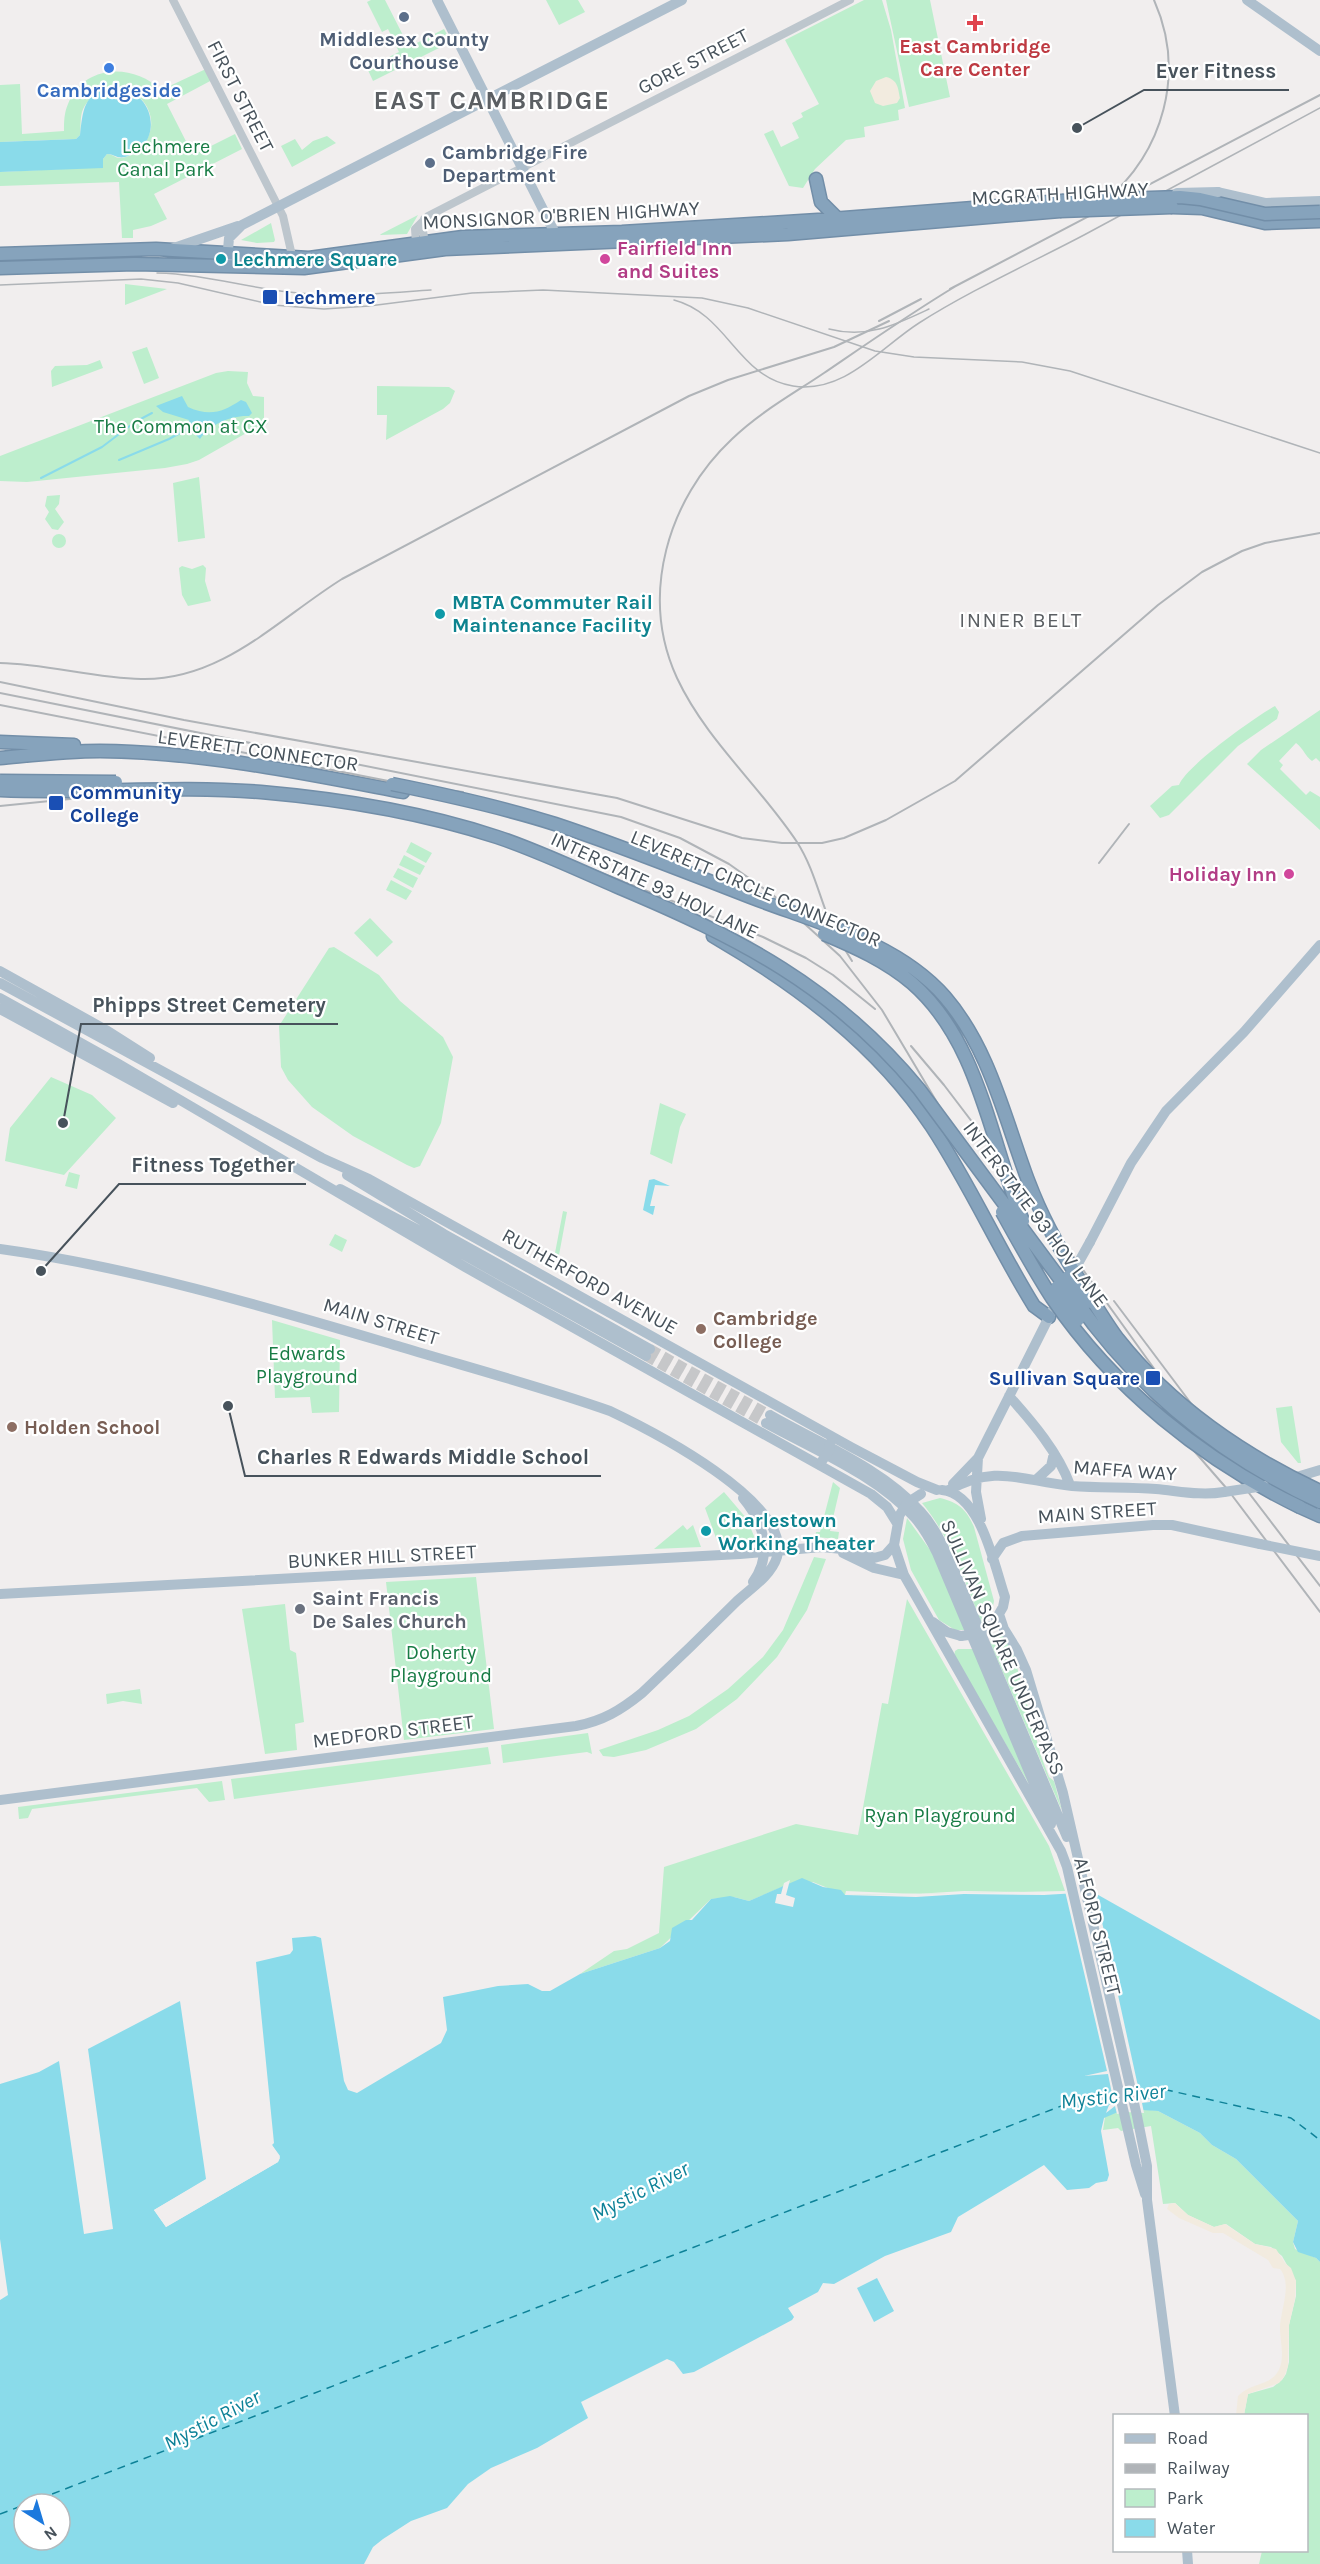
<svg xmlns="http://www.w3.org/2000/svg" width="1320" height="2564" viewBox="0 0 1320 2564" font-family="Karla,sans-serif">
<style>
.green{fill:#bdeecd}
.sand{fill:#f2ebdf}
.water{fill:#8adbea;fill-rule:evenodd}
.pier{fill:#f1eeee}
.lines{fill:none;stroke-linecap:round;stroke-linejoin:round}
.stream{stroke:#8adbea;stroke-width:2}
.ferry{stroke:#0e8298;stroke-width:1.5;stroke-dasharray:8 6;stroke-linecap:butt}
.major-tunnel{stroke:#c6c7c9;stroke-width:10;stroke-dasharray:10 5;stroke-linecap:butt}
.highway-casing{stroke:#728ea8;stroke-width:15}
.minor{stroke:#bdc6cd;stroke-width:8}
.major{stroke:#aebfcd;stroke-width:10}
.highway{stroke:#86a3bc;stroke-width:12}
.tram{stroke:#b0b4b8;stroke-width:1.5}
.rail{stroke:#b0b4b8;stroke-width:2}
.highway-bridge-casing{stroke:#728ea8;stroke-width:15;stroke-linecap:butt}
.major-bridge{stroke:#aebfcd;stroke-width:10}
.highway-bridge{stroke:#86a3bc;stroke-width:12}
.service-dot{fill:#5c6f8a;stroke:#fff;stroke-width:2}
.health-dot{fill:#e0444e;stroke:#fff;stroke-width:2}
.shop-dot{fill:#3f7fe0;stroke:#fff;stroke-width:2}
.culture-dot{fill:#0f9aa8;stroke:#fff;stroke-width:2}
.hotel-dot{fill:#d1479c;stroke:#fff;stroke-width:2}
.transit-dot{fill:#1a4fb4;stroke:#fff;stroke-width:2}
.education-dot{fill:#8d6e63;stroke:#fff;stroke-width:2}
.worship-dot{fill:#6b7280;stroke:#fff;stroke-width:2}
.labels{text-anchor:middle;stroke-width:4.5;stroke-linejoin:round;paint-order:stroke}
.service-label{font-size:20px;font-weight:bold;fill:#4e5e75;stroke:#fff}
.health-label{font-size:20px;font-weight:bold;fill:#be3a42;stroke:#fff}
.street-label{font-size:20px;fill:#47525b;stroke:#fff}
.shop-label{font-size:20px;font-weight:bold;fill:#366cbe;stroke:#fff}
.park-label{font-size:20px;fill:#187c45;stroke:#fff}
.hotel-label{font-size:20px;font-weight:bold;fill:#b23c85;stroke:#fff;text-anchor:start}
.culture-label{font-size:20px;font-weight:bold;fill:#0d838f;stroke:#fff;text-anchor:start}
.transit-label{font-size:20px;font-weight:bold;fill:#164399;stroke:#fff;text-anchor:start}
.education-label{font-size:20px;font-weight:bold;fill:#785e54;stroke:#fff;text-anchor:start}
.worship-label{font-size:20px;font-weight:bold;fill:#5b616d;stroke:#fff;text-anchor:start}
.neighbourhood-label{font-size:21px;letter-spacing:1.5px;fill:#5b5f63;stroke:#fff}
.water-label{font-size:21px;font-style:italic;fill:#0e8298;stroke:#fff}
.district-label{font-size:26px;font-weight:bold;letter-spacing:1.5px;fill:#5b5f63;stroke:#fff}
.leader{fill:none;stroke:#47525b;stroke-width:2}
.callout-dot{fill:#47525b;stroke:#fff;stroke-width:2}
.callout-label{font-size:21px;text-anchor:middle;font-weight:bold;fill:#47525b;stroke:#fff;stroke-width:4.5;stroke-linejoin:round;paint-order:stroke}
</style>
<rect width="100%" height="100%" fill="#f1eeee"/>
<path class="green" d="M371,0h14l24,47 35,-18 7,13 -78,39 -6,-13 32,-16 -11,-23 -6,3 -15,-30z
M546,0h32l7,12 -26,13z
M864,0h18l9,30 14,78 -7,2 1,10 -35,7 1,10 -19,3 -31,29 -12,19 -14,-2 -25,-52 9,-4 8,17 18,-9 -7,-15 11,-6 -2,-4 18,-9 -34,-64z
M886,0h44l20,97 -41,10z
M208,68l6,11 -47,25 26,51 42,-21 7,15 -88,45 13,25 -16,7 -18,4v8h-11l-3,-56 -119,4v-14l103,-5v-8l4,-5c6,0 8,4 13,4 9,0 18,-7 24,-14 23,-31 -13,-70 -47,-50 -7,5 -12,9 -15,18 -2,7 -1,15 -2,23l-4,4 -76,3v-57l20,-1 2,50 42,-3c0,-9 0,-18 4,-27 16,-40 65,-41 93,-14z
M327,136l9,7 -44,24 -11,-21 14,-7 7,11 11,-9z
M418,215l-11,19 -27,1 1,-1z
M271,223l4,17 -1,2 -17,1 -16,-3z
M125,284l42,5 -42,16z
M147,347l12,31 -15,6 -12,-32z
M100,360l3,8 -51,19 -1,-16 4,-5 32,-1z
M228,371l20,1 -1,11 6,13 11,1v24l4,3 -11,3 -58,33 -12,4 -22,4 -138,14 -27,-1v-25l216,-83z
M377,386l72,1 6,4 -5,12 -7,6 -57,31 1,-25h-10z
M199,477l6,61 -27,4 -5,-59z
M60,495l-1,9 -4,5 9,13 -6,8 -6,-1 -7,-10 4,-7 -4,-6 2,-10z
M52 541a7 7 0 1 1 14 0a7 7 0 1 1-14 0Z
M203,565l3,3 -1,13 6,20 -23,5 -6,-11 -3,-27 3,-2 10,3z
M1275,706l4,6 -2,7 -39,27 -69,69 -9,3 -10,-12 22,-20 7,-1c7,-19 76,-68 96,-79z
M1320,710v52l-4,-4 -4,3c-7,-5 -8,-12 -16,-18l-17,18 4,4 -3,4 26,26 4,-4 10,6v33l-73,-66 14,-14z
M411,842l21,11 -6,10 -20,-11z
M404,855l21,11 -5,9 -21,-10z
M398,868l20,10 -5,10 -20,-11z
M391,880l21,11 -6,9 -20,-10z
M370,918l23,24 -16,15 -23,-24z
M334,947l45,28 21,26 43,36 10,20 -12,66 -21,43 -6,2 -7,-3 -54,-29 -41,-29 -24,-27 -7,-13 -2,-41 50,-78z
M51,1077l41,18 24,23 -52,57 -59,-14 5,-33z
M660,1103l26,11 -6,13 -8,37 -22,-10z
M69,1172l11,3 -3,14 -12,-3z
M563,1211l4,1 -8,43 -4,-2z
M335,1234l12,6 -5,12 -13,-7z
M272,1320l68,20 -1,72 -27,1 -2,-16 -35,1z
M1292,1406l9,57h-3l-17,-21 -5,-34z
M833,1482l7,6 -10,43 9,1 -1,7 -23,-2 1,-5h4z
M724,1492l23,27 9,22 -3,2 -34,3 -14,-38z
M940,1498c18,4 27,12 34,29l20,74 -2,10 -10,13c-17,-42 -31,-86 -60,-121z
M907,1518l26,36 32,76h-10l-16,-10 -28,-50 -8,-31z
M683,1525l4,5 6,-5 8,22 -47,2z
M814,1557l12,2 -19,51 -30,47 -40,42 -41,30 -50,21 -32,7 -11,-1 -4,-6 59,-20 31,-14 39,-27 35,-32 20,-27z
M476,1577l18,152 -90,11 -18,-158z
M907,1599l142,247 16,45 -220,4 -32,-13 -31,5 -33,14 -15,-4 -23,2 -51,49 -80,26 34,-23 13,-2 32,-16 5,-66 132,-43 62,11 24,-132 6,1z
M285,1604l5,46 6,3 8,69 -9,2 2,26 -32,4 -23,-145z
M1000,1632l11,13 30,111 8,21 5,4 8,30 -72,-169z
M958,1649h15l63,147 -82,-140 1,-5z
M140,1689l2,15 -19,-3 -16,3 -1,-10z
M588,1733l4,21 -5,-2 -84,11 -2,-18z
M488,1747l3,17 -257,35 -3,-20z
M222,1781l3,19 -16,2 -12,-14 -165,21 -4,9 -9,1 -1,-12z
M1135,2108l23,3 42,22 12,12 24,14 62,62 -5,21 2,7 21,9 4,4v302h-61l3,-13 44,-1v-134l-62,-1 4,-21 25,-7 9,-7 4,-6 3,-12v-37l7,-29v-15l-14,-25 -11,-9 -16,-3 -29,-20 -12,3 -26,-12 -13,-12 -12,1 -12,-78 -30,5 -3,-3 -15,2 2,-13 11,-6z"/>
<path class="sand" d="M886,77c12,3 12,11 14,21l-3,5 -14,3 -8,-3 -5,-12 6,-10z
M1175,2203l13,12 26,12 11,-3 30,20 21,5 9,14 6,5 5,13 -1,18 -6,26 -1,41 -4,11 -5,6 -31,11 -4,21h-8l2,-19c12,-13 30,-10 39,-23 9,-13 3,-31 3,-45 0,-18 13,-43 0,-59l-7,-1 -5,-8 -45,-27h-10l-34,-15 -12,-9 2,-5z"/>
<path class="water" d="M111,88c45,-2 55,58 14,69 -8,2 -11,-3 -18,-3l-4,5v9l-103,4v-30l76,-3 4,-4c3,-24 3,-42 31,-47z
M182,396l6,11c22,10 35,5 53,-7l5,2 6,11 -3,3c-17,-1 -39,8 -49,23l-11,-11v-8l-26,-8 -7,-6z
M654,1179l16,7 -15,-1 -5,21h5l-2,9 -10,-5 6,-30z
M802,1878l21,9 18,3 4,5 71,2 48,-3 80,1 49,-3 227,128v242l-4,-4 -18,-6 -5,-10 5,-21 -62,-62 -24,-14 -12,-12 -42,-22 -33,-2 -21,9 -3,13 8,44 -2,6 -11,2 -7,5 -22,2 -23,-25 -86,52 -7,15 -66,24 -51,28 -11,-1 -5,9 -30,16 6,9 -2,3 -98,52 -11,2 -9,-12 -7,-3 -86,43 7,16 -51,30 -46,20 -23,16 -21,24 -36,13 -28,18 -10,8 -9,17h-364v-264l8,-5 -8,-56v-155l39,-12 20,-11 25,173 29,-5 -25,-180 92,-48 26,178 -52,31 12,17 112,-65 2,-6 -8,-11 2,-2 -18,-181 34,-8 3,-4 -1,-12 23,-2 6,2 23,143 4,9 9,3 84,-50 6,-13 -4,-33 55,-11 30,-2 14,7h8l30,-17 80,-26 10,-7 2,-13 14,-8h6l19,-21 19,-3 19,5zM24,2504h36v36h-36z
M877,2278l17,33 -20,11 -17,-34z"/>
<path class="pier" d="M790,1880l-4,15 9,3 -2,9 -18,-4 2,-9h4l3,-11z
M1095,1890l46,210 9,-1v3l-8,1 2,10 -18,-1 -9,2 -2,-8 -9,7 3,-8 5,-1 -6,-30 -24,2 23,-5 -42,-180z
M846,1891l69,3 49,-3 60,1 -179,3z
M62,2059v1l20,143h-2z
M272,2145l8,13 -2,4 -112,65 -12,-17 55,-32 -1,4 -50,29 9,12 109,-63 1,-3 -8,-10z"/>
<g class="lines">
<path class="stream" d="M119,460l50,-21 20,-11
M41,478l61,-31 33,-25 17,-9"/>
<path class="ferry" d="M1137,2093l30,-3 124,28 29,22
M26,2504l1056,-406 32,-3
M0,2514l24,-9"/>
<path class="major-tunnel" d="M650,1349l120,66
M646,1356l120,67"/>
<g class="highway-casing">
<path id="highway" d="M816,179l5,23 17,17
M1172,207l30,1 63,15 55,-2
M0,254l156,-5 153,9 154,-21 159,-5 196,-12 244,-19
M0,268l135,-4 169,4 141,-19 343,-15 272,-23
M0,742l74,3
M0,758c33,-3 67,-7 100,-7 103,1 203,22 303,41
M713,936c84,49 165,109 219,191 38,58 66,121 102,179l15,11
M1300,1507l20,9"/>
</g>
<path class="minor" d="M173,0l110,216 10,44
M424,219l-2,7 3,16
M416,243l-1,-14 13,-13 422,-216"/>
<path class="major" d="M437,0l122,241
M1247,0l73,51
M1218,192l48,11 54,-2
M171,249l67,-23
M227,262l2,-24 13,-13 440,-225
M0,971l106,59 44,28
M0,983l322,175 47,21 482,268 66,35 20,8
M0,998l117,65 348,204 406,227 16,13 10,16
M0,1009l173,94
M347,1175l97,59 206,115
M340,1189l99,52 207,115
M1090,1242l41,-79 35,-52 78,-79 76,-87
M0,1249c137,19 269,59 401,98 70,21 141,40 209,64 40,19 183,91 167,146 -6,19 -27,32 -40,44 -31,31 -63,62 -95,92 -21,17 -39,28 -66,33l-576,74
M1009,1396c24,27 49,56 61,89
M770,1415c49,28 113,54 150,96 13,14 21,31 29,47l118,279
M766,1423c49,27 112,53 149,95 9,10 16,23 22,35l114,271
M978,1458l-2,34 5,27
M1037,1479l14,-13 3,-13
M1290,1479l30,-9
M953,1484l25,-26 74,-147
M942,1490c39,4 52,75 63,107l-2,10 -7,12
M947,1491c50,-28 74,-10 125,-5 28,2 56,1 84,3 23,2 45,7 68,3
M743,1498c21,25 30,56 10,84
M899,1517l-5,28 10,30 157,276 6,16 69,298 9,29
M843,1553l31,15 30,7
M992,1559l11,-16 19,-7 131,-11h19l88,19
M0,1594l740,-40 82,-7 30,3 22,8 11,-3 9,-10
M999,1614l5,15 13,21 9,20 37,123 74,323 10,50v34l28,216
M933,1622l14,10 14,4
M1187,2550l1,14"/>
<use href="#highway" class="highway"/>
<path class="tram" d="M157,273c45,1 87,14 132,19 47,6 95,1 142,-2
M0,285l141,-6 37,4 95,22 51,4 45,-3 103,-13 71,-3 159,8 46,10 127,43 39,6 108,5 48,9 250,82
M674,300c54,14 63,77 119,86 51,8 87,-38 126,-63 52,-33 110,-59 165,-88 79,-42 157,-85 236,-127
M829,329c38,10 66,-4 100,-20"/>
<path class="rail" d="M1104,202c60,-50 82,-130 50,-202
M950,289l370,-194
M879,321l42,-22
M0,663c47,1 94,15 141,16 81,2 137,-60 201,-100l347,-183 39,-16 106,-33 55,-26
M0,682l184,38 433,78 125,40 40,5h40l22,-5 42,-18 69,-39 203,-176 44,-33 40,-21 23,-8 55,-10
M0,693l621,124 59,21 49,26 44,31 67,61 42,54 78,131 215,288 53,61 92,122
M0,705l414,81 49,6
M0,806l180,-18 61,-2 62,5 106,18 97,26 257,102 43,21 27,17 42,34
M1099,863l30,-39
M852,961c-8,-13 -16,-25 -22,-39 -11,-27 -17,-55 -33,-80 -37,-56 -91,-102 -120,-164 -38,-83 -9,-179 55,-239 28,-27 61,-45 92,-66 44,-30 87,-60 132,-87
M911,1046l33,39 106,139 108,150 162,212
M1114,1301l103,137
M1102,1313l84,115 19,21"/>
<g class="highway-bridge-casing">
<path id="highway-bridge" d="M1062,201l118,-4 20,2 65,15 55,-2
M1060,211l112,-4
M0,781l116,1
M392,784c55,11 110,23 163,40 67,22 133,49 198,74 65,25 145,45 192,99 45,52 60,123 84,186 14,37 33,71 55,104 11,17 22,36 34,52 52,66 126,117 202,152
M0,790c87,4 174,-5 261,2 80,7 160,20 236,45 42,14 81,33 121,50 121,51 216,99 301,202l175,236c60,77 137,136 226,177
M824,934c31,13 62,27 88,49 68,59 78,159 111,238
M1002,1212c16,29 32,58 50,86 61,90 151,162 248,209
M1068,1277l20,25
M1057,1287l21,33"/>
</g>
<path class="major-bridge" d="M1177,193l41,-1
M1071,1276l19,-34
M822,1461l7,-10 1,-8
M1224,1492l40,-6
M899,1516l8,-13 14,-9
M1260,1544l60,12
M961,1636l15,-2 14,-8"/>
<use href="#highway-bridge" class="highway-bridge"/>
</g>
<g class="service-dot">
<circle cx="404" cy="17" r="6"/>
<circle cx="430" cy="163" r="6"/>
</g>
<path class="health-dot" d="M972 14h6v6h6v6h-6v6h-6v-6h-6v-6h6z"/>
<circle class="shop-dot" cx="109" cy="68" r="6"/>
<g class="culture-dot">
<circle cx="221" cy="259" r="6"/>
<circle cx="440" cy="614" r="6"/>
<circle cx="706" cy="1531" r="6"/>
</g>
<g class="hotel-dot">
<circle cx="605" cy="259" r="6"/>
<circle cx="1289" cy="874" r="6"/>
</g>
<g class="transit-dot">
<rect x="262" y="289" width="16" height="16" rx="3"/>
<rect x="48" y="795" width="16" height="16" rx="3"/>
<rect x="1145" y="1370" width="16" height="16" rx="3"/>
</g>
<g class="education-dot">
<circle cx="701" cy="1329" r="6"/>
<circle cx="12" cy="1427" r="6"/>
</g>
<circle class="worship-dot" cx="300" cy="1609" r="6"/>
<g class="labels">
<g class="service-label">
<text x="404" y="46">Middlesex County<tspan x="404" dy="23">Courthouse</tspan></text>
<text x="442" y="159" text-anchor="start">Cambridge Fire<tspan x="442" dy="23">Department</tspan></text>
</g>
<g class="health-label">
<text x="975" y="53">East Cambridge<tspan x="975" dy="23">Care Center</tspan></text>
</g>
<g class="street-label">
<text transform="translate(693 61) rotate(-27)" y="7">GORE STREET</text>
<text transform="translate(241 96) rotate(63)" y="7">FIRST STREET</text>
<text transform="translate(1060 193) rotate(-3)" y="7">MCGRATH HIGHWAY</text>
<text transform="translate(561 215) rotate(-3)" y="7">MONSIGNOR O'BRIEN HIGHWAY</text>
<text transform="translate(258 750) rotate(8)" y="7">LEVERETT CONNECTOR</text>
<text transform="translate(655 885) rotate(25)" y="7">INTERSTATE 93 HOV LANE</text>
<text transform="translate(756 888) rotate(23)" y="7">LEVERETT CIRCLE CONNECTOR</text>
<text transform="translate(1036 1214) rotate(53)" y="7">INTERSTATE 93 HOV LANE</text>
<text transform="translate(590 1281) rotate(29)" y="7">RUTHERFORD AVENUE</text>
<text transform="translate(381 1321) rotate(17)" y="7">MAIN STREET</text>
<text transform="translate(1125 1470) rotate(4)" y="7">MAFFA WAY</text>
<text transform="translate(1097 1512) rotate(-4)" y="7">MAIN STREET</text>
<text transform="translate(382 1556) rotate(-3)" y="7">BUNKER HILL STREET</text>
<text transform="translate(1003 1647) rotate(66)" y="7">SULLIVAN SQUARE UNDERPASS</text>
<text transform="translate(393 1731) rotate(-7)" y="7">MEDFORD STREET</text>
<text transform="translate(1098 1926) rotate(76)" y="7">ALFORD STREET</text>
</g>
<g class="shop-label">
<text x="109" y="97">Cambridgeside</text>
</g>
<g class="park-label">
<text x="166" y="153">Lechmere<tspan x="166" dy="23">Canal Park</tspan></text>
<text x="181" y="433">The Common at CX</text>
<text x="307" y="1360">Edwards<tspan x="307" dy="23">Playground</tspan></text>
<text x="441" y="1659">Doherty<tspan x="441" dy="23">Playground</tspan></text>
<text x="940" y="1822">Ryan Playground</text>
</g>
<g class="hotel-label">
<text x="617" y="255">Fairfield Inn<tspan x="617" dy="23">and Suites</tspan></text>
<text x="1277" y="881" text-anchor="end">Holiday Inn</text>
</g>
<g class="culture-label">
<text x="233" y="266">Lechmere Square</text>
<text x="452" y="609">MBTA Commuter Rail<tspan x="452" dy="23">Maintenance Facility</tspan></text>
<text x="718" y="1527">Charlestown<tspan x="718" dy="23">Working Theater</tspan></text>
</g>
<g class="transit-label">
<text x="284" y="304">Lechmere</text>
<text x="70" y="799">Community<tspan x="70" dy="23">College</tspan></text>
<text x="1140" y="1385" text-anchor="end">Sullivan Square</text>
</g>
<g class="education-label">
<text x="713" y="1325">Cambridge<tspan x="713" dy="23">College</tspan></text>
<text x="24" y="1434">Holden School</text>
</g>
<g class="worship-label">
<text x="312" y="1605">Saint Francis<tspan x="312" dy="23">De Sales Church</tspan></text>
</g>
<g class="neighbourhood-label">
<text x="1021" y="627">INNER BELT</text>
</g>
<g class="water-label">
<text transform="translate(1113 2096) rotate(-6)" y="7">Mystic River</text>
<text transform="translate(640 2191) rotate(-27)" y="7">Mystic River</text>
<text transform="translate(212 2420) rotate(-28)" y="7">Mystic River</text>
</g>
<g class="district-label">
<text x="492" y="109">EAST CAMBRIDGE</text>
</g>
</g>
<path class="leader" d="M1077 128L1144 90H1289M63 1123L81 1024H338M41 1271L119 1184H306M228 1406L245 1476H601"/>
<g class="callout-dot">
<circle cx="1077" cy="128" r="6"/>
<circle cx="63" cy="1123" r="6"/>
<circle cx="41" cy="1271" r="6"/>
<circle cx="228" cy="1406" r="6"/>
</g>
<g class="callout-label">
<text x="1216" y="78">Ever Fitness</text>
<text x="209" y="1012">Phipps Street Cemetery</text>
<text x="213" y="1172">Fitness Together</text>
<text x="423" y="1464">Charles R Edwards Middle School</text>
</g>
<rect x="1113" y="2414" width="195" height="138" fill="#ffffff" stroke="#b5babd" stroke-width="1.5"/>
<rect x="1125" y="2434" width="30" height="9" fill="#aebfcd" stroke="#b5babd" stroke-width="1.5"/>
<text x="1167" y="2444" font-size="18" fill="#47525b">Road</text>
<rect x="1125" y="2464" width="30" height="9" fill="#b0b4b8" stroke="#b5babd" stroke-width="1.5"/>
<text x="1167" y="2474" font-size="18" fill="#47525b">Railway</text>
<rect x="1125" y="2489" width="30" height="18" fill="#bdeecd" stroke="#b5babd" stroke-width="1.5"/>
<text x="1167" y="2504" font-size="18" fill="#47525b">Park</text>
<rect x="1125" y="2519" width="30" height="18" fill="#8adbea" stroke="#b5babd" stroke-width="1.5"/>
<text x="1167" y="2534" font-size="18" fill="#47525b">Water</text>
<g transform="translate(42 2522) rotate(143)"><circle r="28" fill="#ffffff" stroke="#b5babd" stroke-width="1.5"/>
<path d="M0-4.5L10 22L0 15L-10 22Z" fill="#1c79dd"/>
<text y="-9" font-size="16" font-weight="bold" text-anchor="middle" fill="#47525b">N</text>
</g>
</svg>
